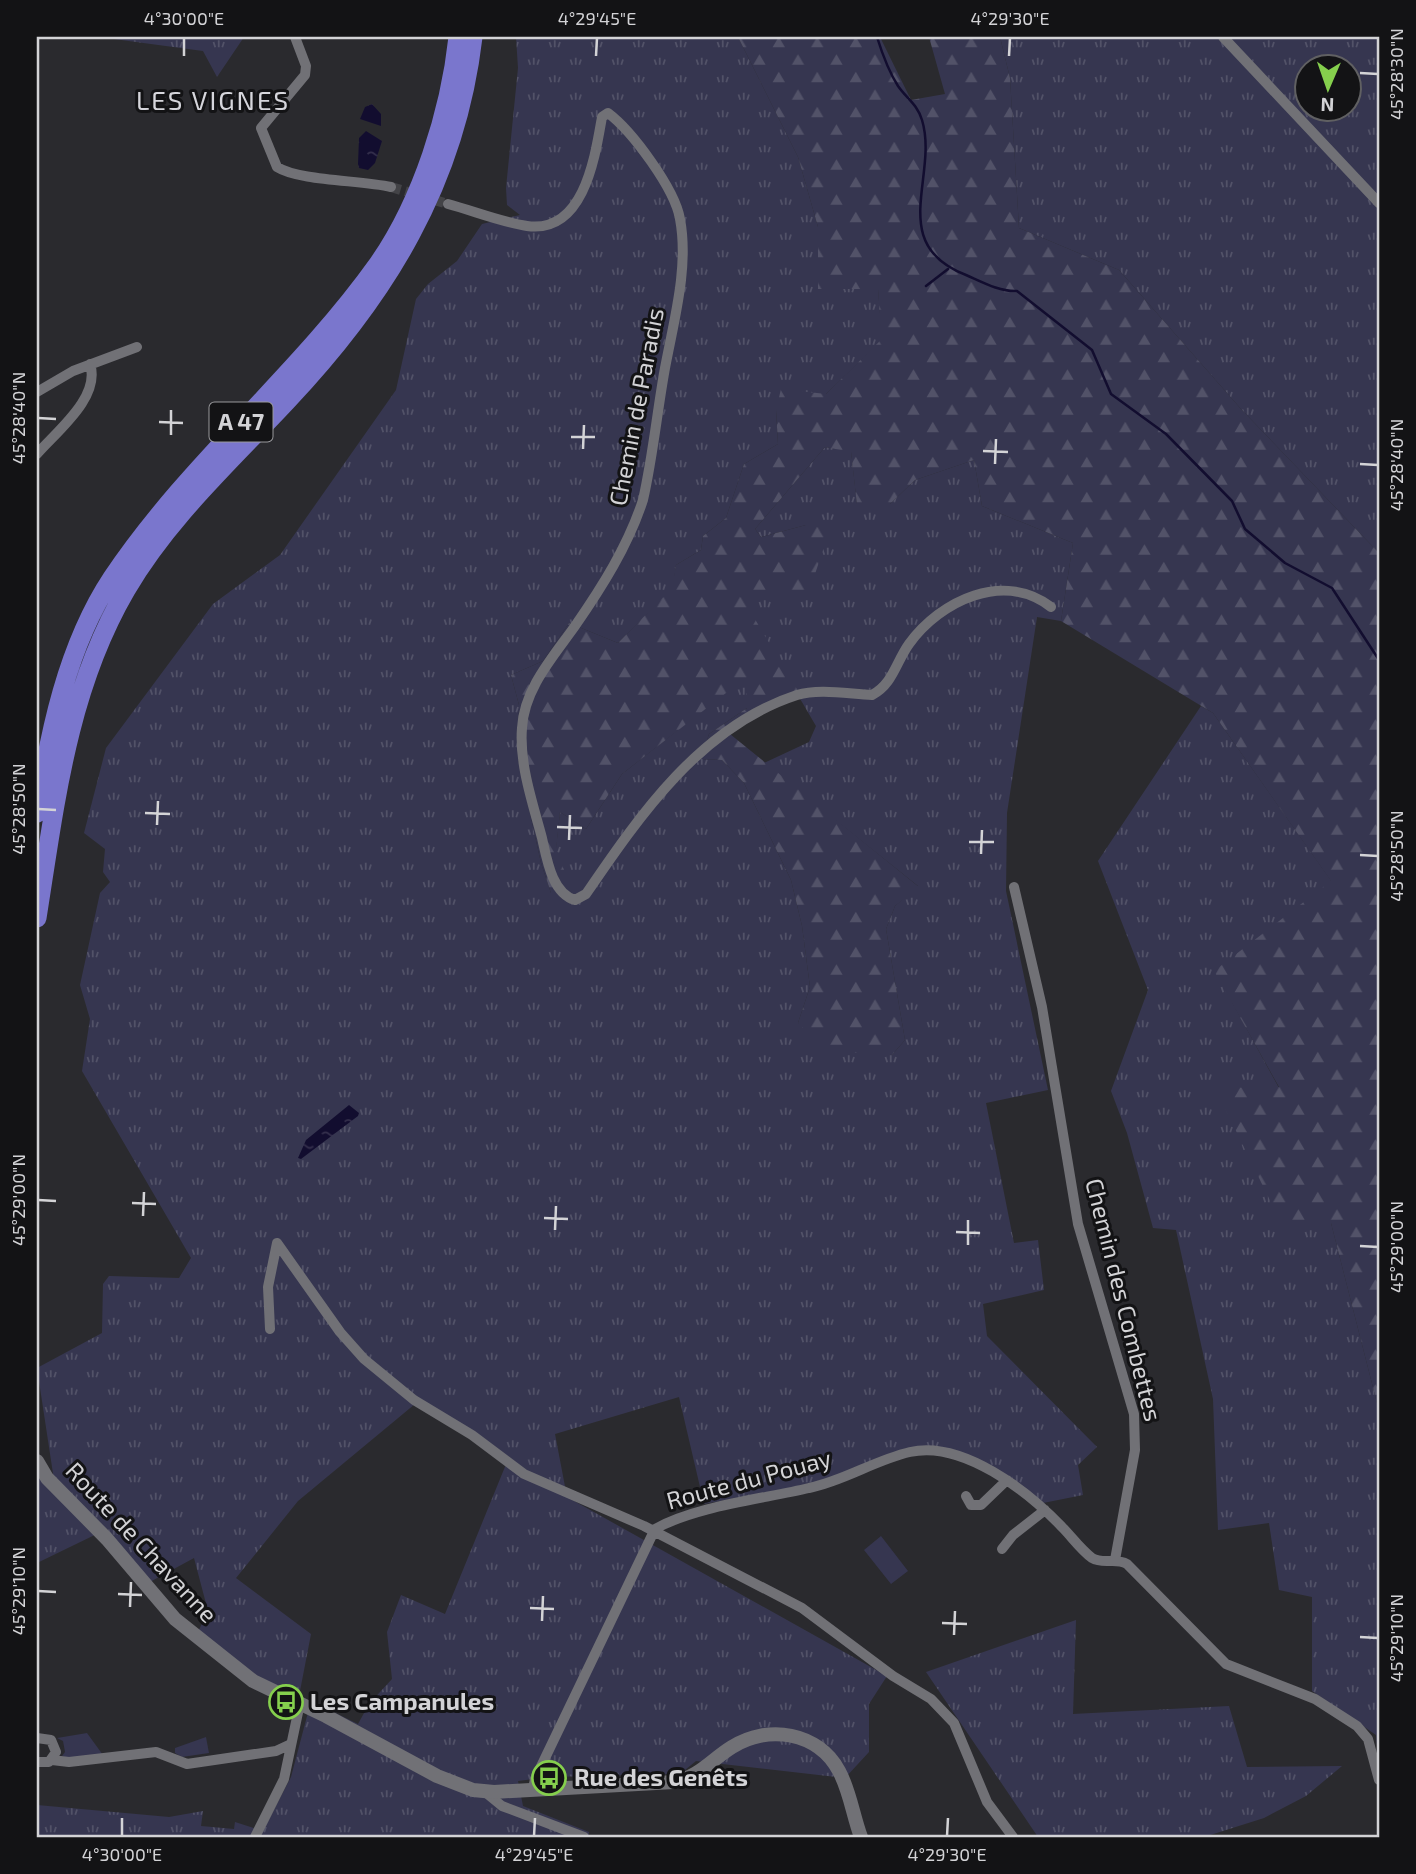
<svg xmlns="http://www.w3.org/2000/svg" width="1416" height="1874" viewBox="0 0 1416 1874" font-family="'Exo 2',sans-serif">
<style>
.grass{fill:url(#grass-tufts);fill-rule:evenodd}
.forest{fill:url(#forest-firs)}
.park{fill:#363650}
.water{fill:url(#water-ripples)}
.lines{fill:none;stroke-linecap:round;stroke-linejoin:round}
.stream{stroke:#120d2f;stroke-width:2.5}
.minor-tunnel{stroke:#434347;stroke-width:10;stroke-dasharray:10 5;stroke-linecap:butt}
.minor{stroke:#717176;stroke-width:10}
.secondary{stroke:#717176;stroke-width:14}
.motorway{stroke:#7a76cd;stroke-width:19}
.ticks{fill:none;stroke:#d3d3d6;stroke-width:2.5}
.labels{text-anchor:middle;stroke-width:6;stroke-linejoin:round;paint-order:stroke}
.shield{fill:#131315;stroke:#99999c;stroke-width:2}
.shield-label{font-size:23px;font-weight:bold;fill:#d3d3d6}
.street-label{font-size:24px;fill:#d3d3d6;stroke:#131315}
.poi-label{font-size:24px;font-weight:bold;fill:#d3d3d6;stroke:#131315;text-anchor:start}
.neighbourhood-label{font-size:26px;letter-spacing:2px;fill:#d6d6dc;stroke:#131315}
.neatline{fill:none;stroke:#d3d3d6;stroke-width:2.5}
.ticks-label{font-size:18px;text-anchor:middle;fill:#d3d3d6}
</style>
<defs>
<pattern id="grass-tufts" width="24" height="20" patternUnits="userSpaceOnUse" patternTransform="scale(1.75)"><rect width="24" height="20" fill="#363650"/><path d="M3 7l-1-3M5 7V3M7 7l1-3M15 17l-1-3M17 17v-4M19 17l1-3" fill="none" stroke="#525268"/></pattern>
<pattern id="forest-firs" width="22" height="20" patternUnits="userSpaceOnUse" patternTransform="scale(1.75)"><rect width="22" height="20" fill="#363650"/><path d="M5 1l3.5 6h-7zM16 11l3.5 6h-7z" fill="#525268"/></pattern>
<pattern id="water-ripples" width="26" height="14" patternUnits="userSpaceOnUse" patternTransform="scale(1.75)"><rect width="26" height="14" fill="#120d2f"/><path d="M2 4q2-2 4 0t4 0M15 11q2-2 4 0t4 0" fill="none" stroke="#342f4c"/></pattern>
</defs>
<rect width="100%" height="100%" fill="#2a2a2e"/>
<path class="grass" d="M99,37h145l-27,40 -14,-26z
M516,37h222l60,120 20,70v62h60l4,51 -56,54 -50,16 2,34 -34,20 -18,54 -23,18 -2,14 -25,15 -3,23 -55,55 -49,-20 -26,38 -32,14 8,30 -1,54 23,104 10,30 9,-81 26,17 36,-55 113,-89 12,-3v26l-38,26 -8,25 21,1 22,23 47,97 11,46 8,61 -12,36 94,32 13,-15 -19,-111 9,-23 23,-20 -154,-123 45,-21 7,-16 -76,-130 66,-71 -45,12 -6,-8 70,-82 26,4 6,53h33l25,-24 59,-20 8,46 91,37 -12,78 -24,-4 -30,196 -1,78 42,199 -62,13 28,140 24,-3 6,50 -61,14 4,32 110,111 -19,18 5,30 -40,8 -29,-22 -85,-34 -116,37 -109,20 -25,-107 -124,37 12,63 320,179 -18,28v48l-24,26 -149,-17 -16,13 -131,3 -31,4 5,25 66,26v5h-552v-32l132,12 34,-6 -2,15 33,3 1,-7 28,9 28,-54 20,-76 47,23 11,-20 23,-25 -5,-47 14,-37 44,19 64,-157 -88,-58 -123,102 -62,77 75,56 -12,62 -46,-19 -55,-45 10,-21 -14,-53 -46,25 -41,-54 -70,34v-96l17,13 -17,-112 65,-35 1,-49 6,-8 70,2 12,-20 -109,-187 8,-52 -10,-34 20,-92 10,-11 -7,-10 2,-23 -21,-16 22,-85 107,-144 67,-49 116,-165 20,-91 12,-15 29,-23 25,-37 38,-9 -13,-10 -1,-17 12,-120z
M1000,37h379v516l-138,-144 -122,-139 -100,-42 -9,-150zM1308,66h42v42h-42z
M1201,706l12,7 119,169 -117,89 64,117h-63l115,135 48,188v359l-3,-35 -64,-44v-94l-33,-7 -10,-67 -51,7 -5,-131 -37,-169 -23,-2 -26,-95 -16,-42 37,-101 -50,-129z
M1076,1620l-3,94 156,-8 18,61 95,-1 -36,30 -42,22 -60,19h-166l-112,-165z"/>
<path class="forest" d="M738,37h142l31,63 34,-6 -16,-57h71l10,41 9,150 100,42 122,139 138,144v858l-48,-188 -47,6 -69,-141 64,-1 -65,-116 117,-90 -118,-168 -152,-92 12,-78 -91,-37 -8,-46 -59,20 -25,24 -33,1 -6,-53 -26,-5 -70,82 6,8 45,-12 24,4 -21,63 -68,4 57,95 -73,39 194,157 -24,19 -9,23 19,111 -13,15 -65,-4 -29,-28 12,-36 -8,-61 -11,-46 -47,-97 -22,-23 -21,-1 8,-25 38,-26v-25l-12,3 -113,88 -36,55 -26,-17 -4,39 14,33 -19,9 -10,-30 -23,-104 1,-54 -8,-30 32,-14 26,-38 49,20 54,-55 4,-23 25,-15 2,-14 23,-18 18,-54 34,-20 -2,-34 5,-21 45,5 55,-54 -3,-51h-60v-62l-20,-70z"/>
<path class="park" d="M881,1536l27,35 -17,13 -27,-34z
M87,1733l16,22 -35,3 -6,-2 3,-4 -2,-11 -6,-3z
M206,1737l3,16 -27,4 -7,-4v-5z"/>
<path class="water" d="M372,104l9,10v12l-21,-7 5,-12z
M366,131l16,10 -7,22 -7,7 -9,-2 -1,-4 1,-26z
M349,1105l10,8 -1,3 -57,43 -3,-1 8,-18z"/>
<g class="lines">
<path class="stream" d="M877,37c5,16 12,35 21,49 9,13 19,18 24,34 17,56 -36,124 44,155 16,7 34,17 51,16l75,59 19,44 55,40 66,67 13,28 40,34 47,25 47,72
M926,286l22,-17"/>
<path class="minor-tunnel" d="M391,187l57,17"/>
<path class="minor" d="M295,37l11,29 -1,9 -44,53 16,39c22,14 83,13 114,20
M1223,37l156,166
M448,204c26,7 53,18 79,22 57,8 68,-69 75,-109l6,-4c24,18 67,76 72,106 9,48 -6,101 -15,149 -8,44 -12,88 -22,132 -15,46 -41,87 -68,126 -22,31 -51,63 -53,102 -3,36 11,76 20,110 5,22 10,55 33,62l11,-6c54,-79 115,-168 211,-199 22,-7 52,-1 75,0 21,-11 24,-33 37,-51 32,-44 95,-73 142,-37
M37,392l36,-21 64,-24
M37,454c20,-23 64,-57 53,-90
M1014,887l28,120 36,217 56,190 1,36 -20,110
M270,1329l-2,-42 9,-44 63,89 24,27 50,41 58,35 52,39 120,52 158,82 91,68 38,23 23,24 33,79 26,35
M966,1496l5,9h10l26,-25
M1002,1549l11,-14 32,-25
M37,1738l14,2 5,12 -7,10h-12
M52,1760l17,2 87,-10 31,12 89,-13 15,-7
M533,1789l2,-10 120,-250c41,-23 108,-30 154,-41 35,-7 66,-28 101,-36 52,-12 118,39 152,75 10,10 18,22 30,31 12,7 23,-1 35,6l99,100 89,35 42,27 11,13 11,41
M485,1792l17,14 82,31
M255,1837l29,-58 16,-76"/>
<path class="secondary" d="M37,1461l10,17 60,61 68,80 78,62 73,35 111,60 36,14 21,2 180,-10c25,-5 37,-22 58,-35 36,-23 86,-15 107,24 11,20 14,45 22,66"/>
<path class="motorway" d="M37,813c12,-79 30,-167 75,-235 77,-115 186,-202 266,-314 44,-63 72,-152 80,-227
M37,918c18,-113 30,-227 89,-328 42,-72 105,-129 161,-189 99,-105 169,-218 186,-364"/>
</g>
<path class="ticks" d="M184,56v-18M596,56l1,-18M1009,56l1,-18M1360,73l18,1M38,418l18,1M159,422l24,1M171,435v-25M571,437h24M583,449l1,-24M983,451l25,1M995,464l1,-25M1360,464l18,1M38,809l18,1M145,813l25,1M157,825l1,-24M557,827l25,1M569,840l1,-25M969,842h25M981,854l1,-24M1360,855l18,1M38,1200l18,1M132,1203l24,1M143,1216l1,-24M544,1218l24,1M555,1230l1,-24M956,1232l24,1M968,1245v-25M1360,1246l18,1M38,1591l18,1M118,1594l24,1M130,1607l1,-25M530,1608l24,1M542,1621l1,-25M942,1623l25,1M954,1635l1,-24M1360,1637l18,1M122,1836v-18M534,1836l1,-18M947,1836l1,-18"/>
<defs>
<g id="bus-ring" transform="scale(1.75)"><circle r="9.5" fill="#131315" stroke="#85cf4d" stroke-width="1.5"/><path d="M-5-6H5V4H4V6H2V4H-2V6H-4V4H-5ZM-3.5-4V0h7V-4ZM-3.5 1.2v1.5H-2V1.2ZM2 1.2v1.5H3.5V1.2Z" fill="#85cf4d"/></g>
</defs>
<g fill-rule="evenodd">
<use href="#bus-ring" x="286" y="1702"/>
<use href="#bus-ring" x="549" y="1778"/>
</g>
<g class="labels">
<rect class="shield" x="209.5" y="402.5" width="63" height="39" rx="5"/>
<g class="shield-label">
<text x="241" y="430">A 47</text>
</g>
<g class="street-label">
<text transform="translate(637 407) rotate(-79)" y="8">Chemin de Paradis</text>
<text transform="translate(1123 1300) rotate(76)" y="8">Chemin des Combettes</text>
<text transform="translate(749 1480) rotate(-15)" y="8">Route du Pouay</text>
<text transform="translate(141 1543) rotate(47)" y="8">Route de Chavanne</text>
</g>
<g class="poi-label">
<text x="310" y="1710">Les Campanules</text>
<text x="574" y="1786">Rue des Genêts</text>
</g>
<g class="neighbourhood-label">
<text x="213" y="110">LES VIGNES</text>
</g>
</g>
<rect width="1416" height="1874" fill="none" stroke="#131315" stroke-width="77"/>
<g transform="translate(1328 88) rotate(182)"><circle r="33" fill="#131315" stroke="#606062" stroke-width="2"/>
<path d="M0-5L12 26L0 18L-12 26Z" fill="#85cf4d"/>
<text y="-10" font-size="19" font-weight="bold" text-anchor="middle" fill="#d3d3d6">N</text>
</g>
<rect x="38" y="38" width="1340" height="1798" class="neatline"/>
<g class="ticks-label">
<text x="184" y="25">4°30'00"E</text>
<text x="597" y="25">4°29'45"E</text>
<text x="1010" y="25">4°29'30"E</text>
<text transform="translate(1397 74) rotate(-90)" y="6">45°28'30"N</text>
<text transform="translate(19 418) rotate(-90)" y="6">45°28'40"N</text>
<text transform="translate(1397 465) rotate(-90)" y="6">45°28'40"N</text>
<text transform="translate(19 809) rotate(-90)" y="6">45°28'50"N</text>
<text transform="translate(1397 856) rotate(-90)" y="6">45°28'50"N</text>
<text transform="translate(19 1200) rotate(-90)" y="6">45°29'00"N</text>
<text transform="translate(1397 1247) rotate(-90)" y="6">45°29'00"N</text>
<text transform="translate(19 1591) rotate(-90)" y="6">45°29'10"N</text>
<text transform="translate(1397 1638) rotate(-90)" y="6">45°29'10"N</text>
<text x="122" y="1861">4°30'00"E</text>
<text x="534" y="1861">4°29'45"E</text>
<text x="947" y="1861">4°29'30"E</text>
</g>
</svg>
